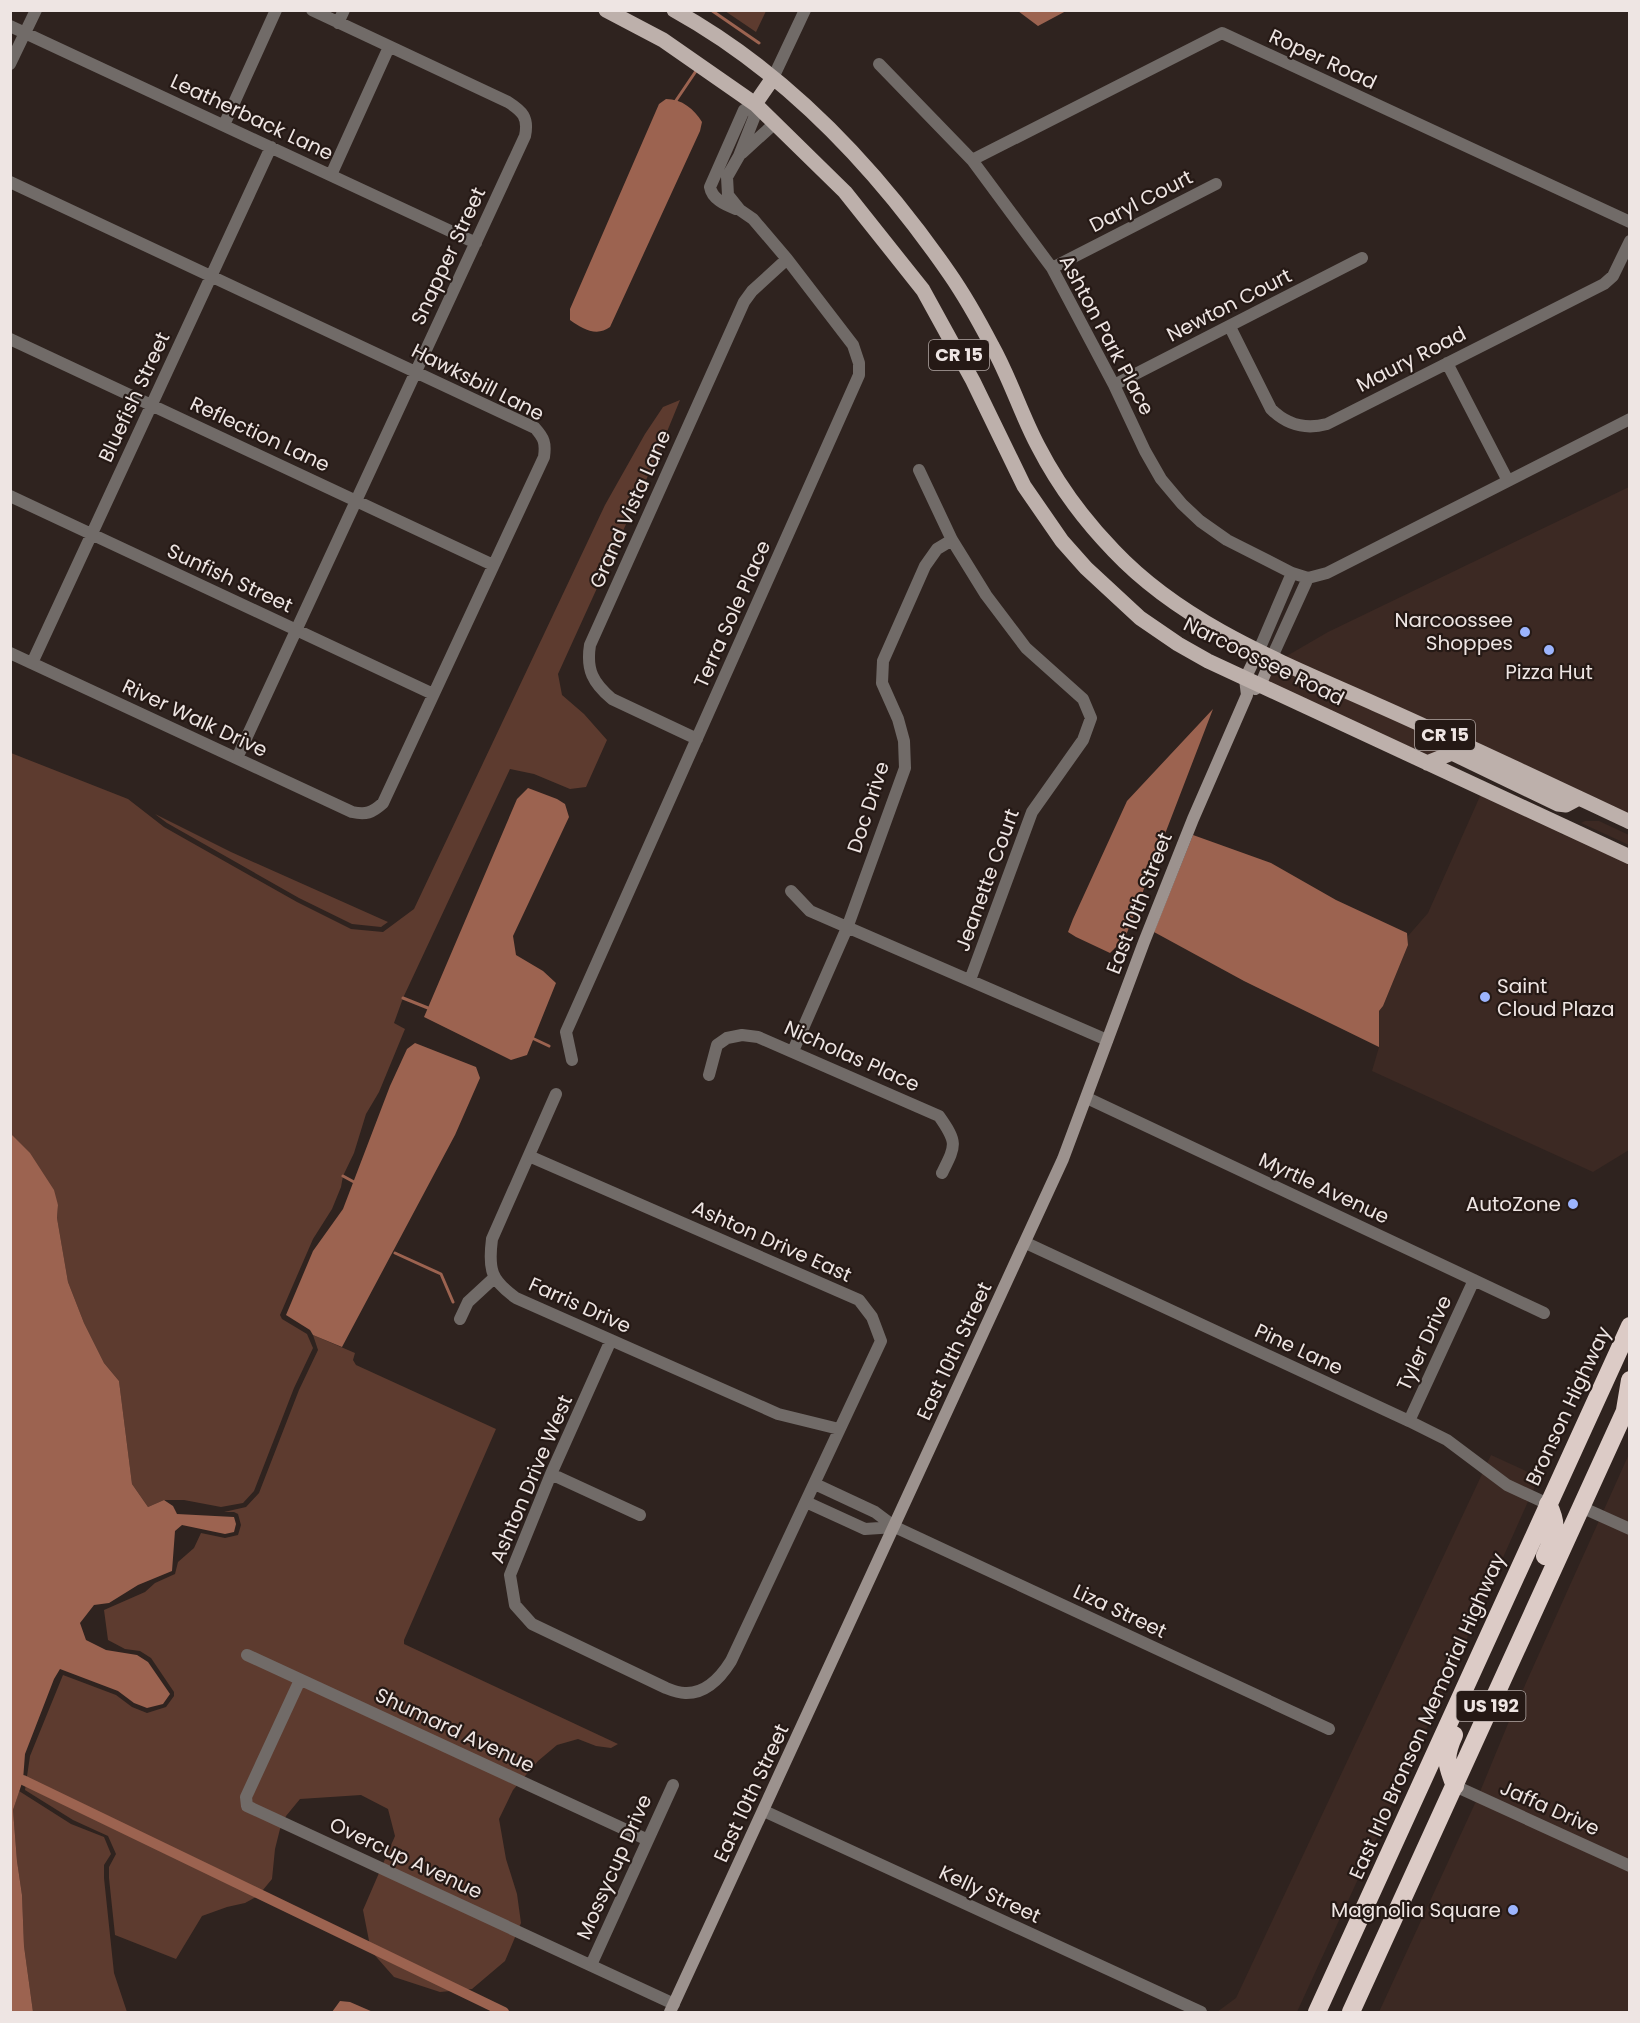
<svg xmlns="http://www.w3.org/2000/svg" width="1640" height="2023" viewBox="0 0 1640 2023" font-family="Poppins,sans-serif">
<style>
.built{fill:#3c2923}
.green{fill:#5d3b2f}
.water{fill:#9c6350}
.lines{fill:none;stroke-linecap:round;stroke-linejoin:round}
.stream{stroke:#9c6350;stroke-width:3}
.canal{stroke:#9c6350;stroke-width:10}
.street{stroke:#716b68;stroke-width:12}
.secondary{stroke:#9c928e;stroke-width:12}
.primary{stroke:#bdb0ab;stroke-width:15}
.highway{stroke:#dccbc6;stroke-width:18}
.poi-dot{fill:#9cb4fd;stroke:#251915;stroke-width:2}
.labels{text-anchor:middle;stroke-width:4.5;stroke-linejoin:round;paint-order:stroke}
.shield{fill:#251915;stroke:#b2a8a5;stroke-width:1.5}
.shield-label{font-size:18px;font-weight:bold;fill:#eee5e3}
.street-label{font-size:20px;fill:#eee5e3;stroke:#251915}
.poi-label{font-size:20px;fill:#eee5e3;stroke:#251915;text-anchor:end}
</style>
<rect width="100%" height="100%" fill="#2f231f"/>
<path class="built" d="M1629,487v329l-344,-159 43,-25z
M1275,664l294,135 -120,-40 -18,-3 -164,-73z
M1481,794l78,37 3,4 2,-1 65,29v287l-36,22 -221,-101 7,-24v-36l4,-5 25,-61v-9l20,-23z
M1585,821h14l30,14v10l-48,-22z
M1629,1454v558h-250l98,-213 35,-85z
M1491,1455l48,22 -130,291 -112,244h-80l19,-14z"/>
<path class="green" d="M725,11h41l-10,21z
M680,400l-23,56 -99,218 4,21 22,19 23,26 -21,47 -16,2 -36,-15 -24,-5 -107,229 -9,25 11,6 -26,63 -13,22 -12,39 -11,23 -2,11 -9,22 -19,30 -33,76 2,4 25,15 6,14 -19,40 -40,103 -11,12 -22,4 -37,-7h-20l-16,7 -16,-23 -13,-103 -15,-18 -20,-40 -16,-41 -11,-64 1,-13 -47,-71v-381l117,46 36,28 133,75 54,27 32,3 31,-23 191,-404 40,-71 18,-27z
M155,814l76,38 157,70 -7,5 -29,-3 -53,-26 -132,-75z
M313,1335l42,18 -2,7 3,5 140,64 -92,211v4l214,100 -7,4 -15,-2 -18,-7 -21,6 -19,16 -25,29 -14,29 7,40 11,35 4,29 -16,38 -33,28 -32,3 -46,-15 -23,-26 -8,-41 32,-74 -7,-27 -27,-14 -61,4 -14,17 -6,13 -5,20 -3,30 -14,17 -13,7 -18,4 -25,9 -26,43 -61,-24 -6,-57v-11l7,-13 -8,-18 -35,-16 -48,-30 5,-34 33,-81 53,20 16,12 15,6 19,-6 8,-11v-4l-23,-34 -11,-7 -15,-2 -17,-9 -4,-30 41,-18 10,-9 20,-9 3,-12 16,-14 7,-15 24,5 13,-3 3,-10 -3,-11 -4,-2h-10l22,-5 13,-14 40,-103 19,-40z
M19,1791l52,33 33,13 7,17 -7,11v13l10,95 13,39h-94l-9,-66 -2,-51 -5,-34 -4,-51z"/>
<path class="water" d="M1018,11h48l-28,15z
M666,99c16,0 28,10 36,23l-2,9 -90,196c-13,10 -28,2 -40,-7v-11l89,-205z
M1213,709l-88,229 -15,15 -34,-16 -8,-5 5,-13 54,-118z
M528,788l29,11 8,5 4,13 -56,119 3,19 27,16 13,12 -29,72 -16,5 -87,-43 93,-218z
M1193,835l78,28 65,37 71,33 1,12 -25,61 -4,5v36l-135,-66 -90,-49z
M415,1043l61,24 4,11 -25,57 -113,212 -29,-12 -3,-5 -24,-15 27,-64 30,-42 47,-123 17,-37z
M11,1134l19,19 24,37 4,15 -1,13 11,64 16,41 20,40 15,18 13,103 16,23 16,-7 9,6 4,8 57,3 2,7 -2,8 -9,2 -43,-9 -7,6 -3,40 -34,14 -29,18 -15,2 -14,18 6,17 20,10 31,5 11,7 22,32 -7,10 -16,4 -13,-5 -16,-12 -58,-22 -6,10 -29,75 -2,26 -10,30 4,51 5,34 2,51 9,66h-23z
M340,2001l10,1 23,10h-41z"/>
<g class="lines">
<path class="stream" d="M711,10l48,33
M675,102l21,-31
M403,998l25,10
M532,1038l17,8
M343,1176l11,6
M395,1253l46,21 12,28"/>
<path class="canal" d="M23,1780l481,232"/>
<path class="street" d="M338,23l6,-13
M10,26l466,217
M10,64l26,-54
M879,64l93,96 80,108 62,117 31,66 16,28 21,25 18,17 27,19 65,33 16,5 19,-5 303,-154
M773,78l32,-68
M224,125l52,-115
M742,153l33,-30
M972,160l250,-127 408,189
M331,175l58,-128
M10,182l525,246c9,10 11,15 9,29l-161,346c-11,10 -17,12 -31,9l-342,-159
M736,209c-11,-4 -24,-10 -26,-22l34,-77 11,-6
M1052,268l164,-84
M1230,327l41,82c16,16 34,21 56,15l277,-140 9,-8 17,-35
M10,339l483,226
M1447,363l61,118
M1114,385l248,-127
M919,470l33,70 34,55 40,53 57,51 8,19 -8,22 -51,72 -62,168
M10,496l423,198
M1259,650l33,-77
M1272,657l36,-79
M32,663l239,-516
M697,739l-85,-40c-19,-16 -26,-29 -22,-54l154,-343 8,-11 35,-32
M237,758l288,-622c4,-19 -3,-25 -17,-34l-196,-92
M791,891l19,20 297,129
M793,1051l54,-123 58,-160 -1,-27 -6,-22 -16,-36 1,-22 42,-95 12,-17 15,-9
M572,1060l-6,-28 293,-657v-12l-6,-18 -66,-86 -34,-40 -13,-9 -12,-15 -1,-18 12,-21 15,-38 1,-14
M709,1075l8,-30 10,-7 15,-3 16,2 181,79c19,27 17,29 3,57
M556,1094l-64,145c-4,31 -1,41 24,59l262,116 61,15
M1087,1098l457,215
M529,1156l330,144 13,17 9,24 -150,320c-10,16 -25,33 -46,32 -6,0 -14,-3 -19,-5l-134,-64 -17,-19 -5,-30 41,-101 60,-134
M1026,1243l383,178 38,19 60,45 41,19
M460,1319l8,-17 26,-24
M1409,1421l65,-141
M551,1474l89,41
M815,1484l60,28 20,15 434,202
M806,1502l59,27 30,-2
M1581,1507l49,22
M247,1655l401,185
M300,1680l-54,117 1,9 427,198
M1455,1786l175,80
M764,1811l437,201
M591,1965l82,-180"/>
<path class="secondary" d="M1255,689l5,-3 12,-29
M670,2012l393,-853 81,-217 49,-123 54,-124 -2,-16 14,-29"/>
<path class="primary" d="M606,10l57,30 92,64 90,88 78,98 50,91 51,105 38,55 24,27 54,50 38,26 30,17 422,196
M674,10c112,62 203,159 275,263 16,23 30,48 43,73 18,32 29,68 46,100 20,39 46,74 76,105 72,76 175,114 268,156 83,37 165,76 248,115
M755,104l18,-26
M1427,763l25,-10 106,51 8,1 13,-7"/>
<path class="highway" d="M1625,1410l5,-30
M1545,1556c10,-22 14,-30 3,-52
M1454,1735c-10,22 -8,29 1,51
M1317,2012l313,-686
M1351,2012l279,-612"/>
</g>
<g class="poi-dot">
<circle cx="1525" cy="632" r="6"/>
<circle cx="1549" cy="650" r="6"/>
<circle cx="1485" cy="997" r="6"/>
<circle cx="1573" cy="1204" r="6"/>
<circle cx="1513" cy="1910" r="6"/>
</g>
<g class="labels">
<g class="shield">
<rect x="929" y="340" width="60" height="30" rx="4.5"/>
<rect x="1415" y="720" width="60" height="30" rx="4.5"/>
<rect x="1456.5" y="1691" width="69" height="30" rx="4.5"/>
</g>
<g class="shield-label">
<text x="959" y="361">CR 15</text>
<text x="1445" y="741">CR 15</text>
<text x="1491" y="1712">US 192</text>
</g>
<g class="street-label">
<text transform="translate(1323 59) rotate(25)" y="7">Roper Road</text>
<text transform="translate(252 117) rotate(25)" y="7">Leatherback Lane</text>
<text transform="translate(1141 201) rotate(-27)" y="7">Daryl Court</text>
<text transform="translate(448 256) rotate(-65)" y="7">Snapper Street</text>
<text transform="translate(1229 305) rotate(-27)" y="7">Newton Court</text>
<text transform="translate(1107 335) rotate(62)" y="7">Ashton Park Place</text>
<text transform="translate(1411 359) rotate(-27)" y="7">Maury Road</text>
<text transform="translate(478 382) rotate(27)" y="7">Hawksbill Lane</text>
<text transform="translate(134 397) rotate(-65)" y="7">Bluefish Street</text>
<text transform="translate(260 434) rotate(25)" y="7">Reflection Lane</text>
<text transform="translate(630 509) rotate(-66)" y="7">Grand Vista Lane</text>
<text transform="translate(230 578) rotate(25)" y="7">Sunfish Street</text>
<text transform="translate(732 614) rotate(-66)" y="7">Terra Sole Place</text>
<text transform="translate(1264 661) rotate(26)" y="7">Narcoossee Road</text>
<text transform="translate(195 718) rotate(25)" y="7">River Walk Drive</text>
<text transform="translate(868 807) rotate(-72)" y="7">Doc Drive</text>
<text transform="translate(987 880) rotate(-70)" y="7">Jeanette Court</text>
<text transform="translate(1139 903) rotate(-69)" y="7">East 10th Street</text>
<text transform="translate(852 1056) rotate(24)" y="7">Nicholas Place</text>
<text transform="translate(1324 1188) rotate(25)" y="7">Myrtle Avenue</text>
<text transform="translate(772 1241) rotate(24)" y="7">Ashton Drive East</text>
<text transform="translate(580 1305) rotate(24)" y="7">Farris Drive</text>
<text transform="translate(1424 1343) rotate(-65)" y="7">Tyler Drive</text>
<text transform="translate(1299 1349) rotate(25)" y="7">Pine Lane</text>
<text transform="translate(954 1351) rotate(-65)" y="7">East 10th Street</text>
<text transform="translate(1568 1406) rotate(-65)" y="7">Bronson Highway</text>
<text transform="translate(531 1479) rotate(-67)" y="7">Ashton Drive West</text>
<text transform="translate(1120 1611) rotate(25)" y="7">Liza Street</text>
<text transform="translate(1427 1716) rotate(-66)" y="7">East Irlo Bronson Memorial Highway</text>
<text transform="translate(455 1730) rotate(25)" y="7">Shumard Avenue</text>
<text transform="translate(751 1793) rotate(-65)" y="7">East 10th Street</text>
<text transform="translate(1550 1808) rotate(24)" y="7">Jaffa Drive</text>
<text transform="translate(406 1858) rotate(25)" y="7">Overcup Avenue</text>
<text transform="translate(614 1867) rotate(-66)" y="7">Mossycup Drive</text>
<text transform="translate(990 1894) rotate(25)" y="7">Kelly Street</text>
</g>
<g class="poi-label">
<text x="1513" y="627">Narcoossee<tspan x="1513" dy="23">Shoppes</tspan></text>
<text x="1549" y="679" text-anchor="middle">Pizza Hut</text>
<text x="1497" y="993" text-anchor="start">Saint<tspan x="1497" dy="23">Cloud Plaza</tspan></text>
<text x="1561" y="1211">AutoZone</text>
<text x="1501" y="1917">Magnolia Square</text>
</g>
</g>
<rect width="1640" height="2023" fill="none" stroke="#eee5e3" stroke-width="24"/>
</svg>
